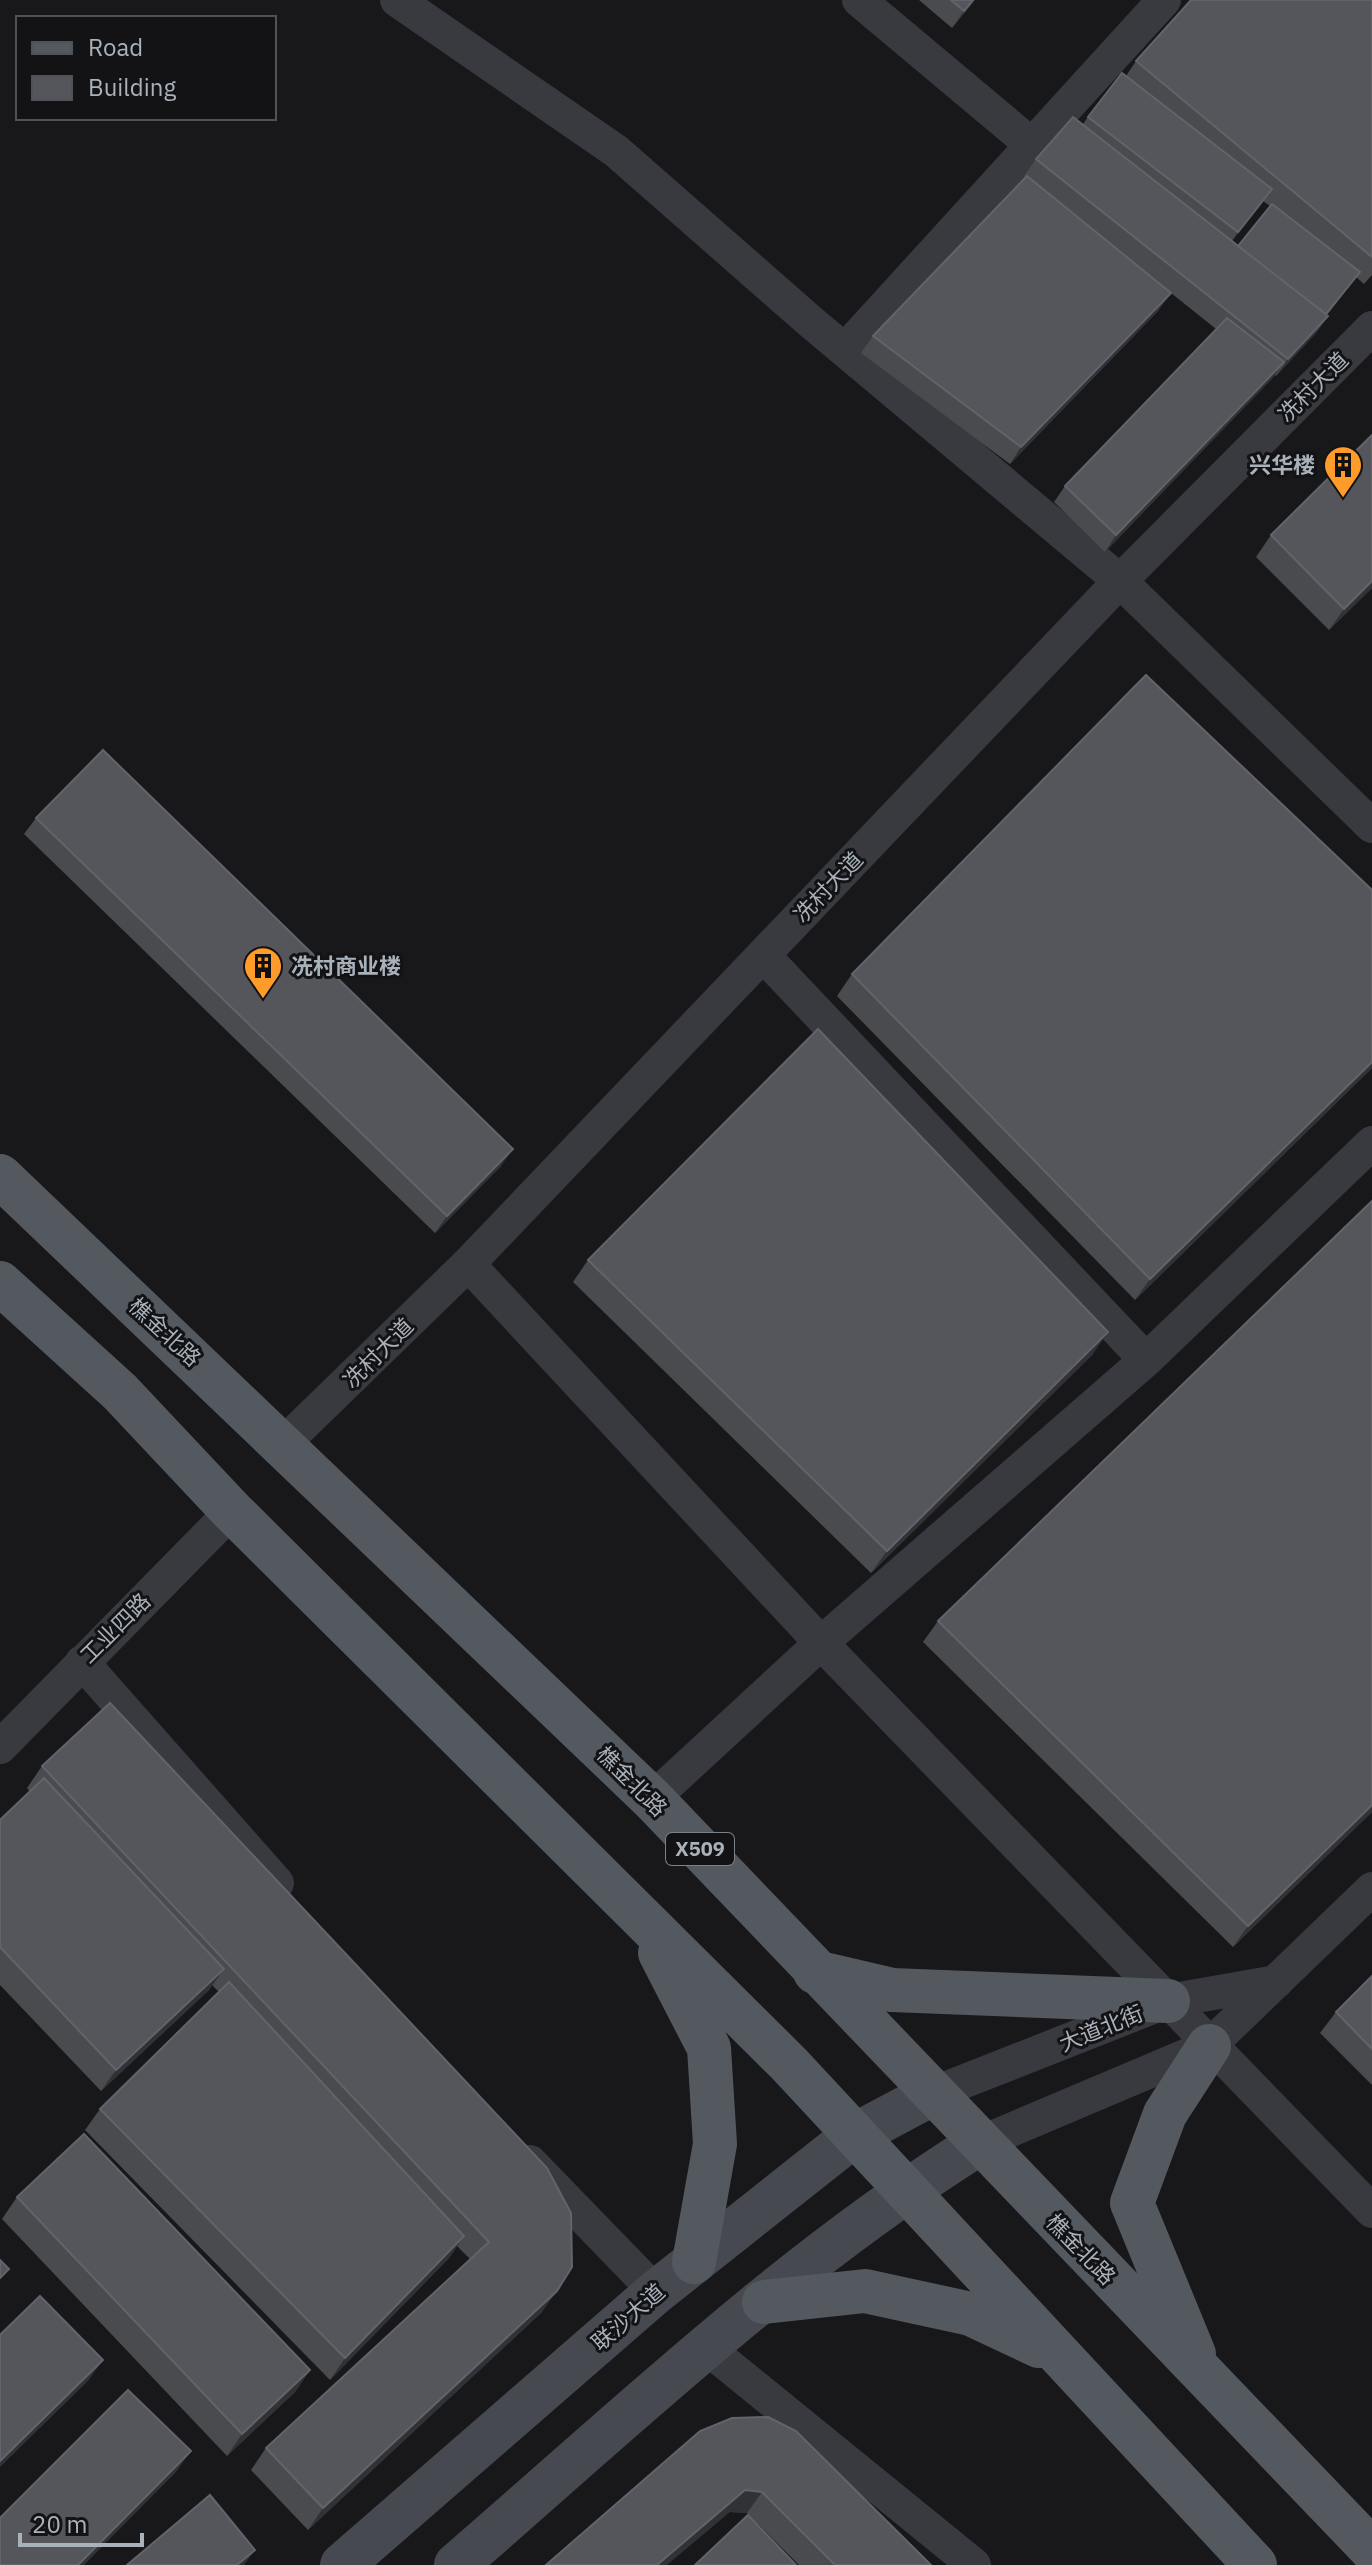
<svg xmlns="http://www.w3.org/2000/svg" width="1372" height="2565" viewBox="0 0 1372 2565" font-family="'IBM Plex Sans','Noto Sans SC',sans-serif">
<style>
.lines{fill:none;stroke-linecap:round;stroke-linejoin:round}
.street{stroke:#383a40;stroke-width:34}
.secondary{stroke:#464a50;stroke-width:44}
.primary{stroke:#54585f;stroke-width:44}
.wall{fill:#494b4f;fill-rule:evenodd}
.shaded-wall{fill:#313235}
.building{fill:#54565b;stroke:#61646a;stroke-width:2}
.labels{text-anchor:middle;stroke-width:6;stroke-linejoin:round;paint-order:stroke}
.shield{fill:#131315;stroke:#7c8289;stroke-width:2}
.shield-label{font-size:20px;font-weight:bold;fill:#a9b1bb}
.street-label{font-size:22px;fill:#a9b1bb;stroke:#131315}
.poi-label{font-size:22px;font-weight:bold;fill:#a9b1bb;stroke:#131315;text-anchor:end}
</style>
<rect width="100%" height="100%" fill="#18181a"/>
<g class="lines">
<path class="street" d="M397,0l219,151 195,171 309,259 252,245
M859,0l173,145
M845,350l319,-350
M763,955l383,405
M468,1264l353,379 551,568
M283,1444l185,-180 652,-683 252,-253
M82,1662l195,221
M0,1747l232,-236
M652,1799l169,-156 325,-283 226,-217
M932,2094l236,-93 108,-19
M980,2143l229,-97 163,-157
M530,2162l126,130
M707,2348l267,217"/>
<path class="secondary" d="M342,2565l314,-273 197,-156 79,-42
M456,2565c169,-146 334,-304 524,-422"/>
<path class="primary" d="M0,1176l652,623 720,751
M0,1283l120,109 112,119 557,553 466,501
M660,1953l49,95 6,96 -21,118
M815,1972l77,18 276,11
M764,2302l101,-11 106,23 68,32
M1194,2354l-62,-151 33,-89 44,-68"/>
</g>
<path class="wall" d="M919,0h56l-23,28z
M1372,0v275l-8,9 -8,-7 -29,38 1,1 -12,17 -40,43 -1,-1 -170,177 -51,-50 11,-16 151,-157 -55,-44 -2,25 -149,154 -149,-111 12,-17 152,-159 -1,-1 12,-17 47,-35 5,-7 38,-41 10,-15zM1263,201l7,5 -32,40 -6,-5z
M1372,435v153l-43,42 -73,-73 15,-22z
M36,818l465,348 -66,67 -411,-399z
M1372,890v178l-237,232 -298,-304 15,-22z
M588,1260l505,94 -222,219 -298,-291z
M938,1621l434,191 -139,135 -310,-305z
M110,1703l432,609 -234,218 -57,-60 15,-22 204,-189 -13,-13 -8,12 -119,122 -245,-250 15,-21 119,-117 -7,-7 -3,5 -108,101 -101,-106v-165l30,-28 -3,-4 15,-22z
M1372,1976v109l-52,-52 16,-21z
M17,2197l293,173 -15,22 -68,64 -225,-237z
M700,2431l231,134h-132l-52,-52 -17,-1z"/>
<path class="shaded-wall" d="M973,0h2l-23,28 12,-17z
M1272,189l-12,17 -34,43 12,-17z
M1171,293l-12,17 -149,154 11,-17z
M1328,316l-12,17 -40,43 12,-17z
M1284,362l-12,17 -167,173 11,-17z
M1372,581v7l-43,42 15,-21z
M1372,1062v6l-237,232 15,-21z
M513,1149l-12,17 -66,67 12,-17z
M1108,1332l-15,22 -222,219 16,-22z
M1372,1805v7l-139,135 15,-21z
M224,1969l-15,21 -108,101 15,-21z
M464,2236l-15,22 -119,122 15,-22z
M557,2291l-15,21 -234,218 15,-22z
M103,2360l-15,21 -88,86v-6z
M310,2370l-15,22 -68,64 15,-22z
M191,2451l-15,21 -92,93h-6z
M745,2490l17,2 -15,21 -17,-1 -63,53h-10z
M255,2550l-11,15h-7z"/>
<path class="building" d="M951,0h22l-9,11z
M1191,0h181v257l-236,-196z
M1122,73l150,116 -34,43 -150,-115z
M1073,117l255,199 -40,43 -252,-200z
M1027,176l144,117 -150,154 -148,-111z
M1272,204l88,68 -34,42 -88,-68z
M1227,318l57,44 -168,173 -51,-49z
M1372,435v146l-28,28 -73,-74z
M1146,675l226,215v172l-222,217 -298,-305z
M103,750l410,399 -66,67 -411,-398z
M818,1029l290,303 -221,219 -299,-291z
M1372,1201v604l-124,121 -310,-305z
M110,1703l437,465 24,45 1,54 -15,24 -234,217 -57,-60 223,-206 -447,-476z
M44,1778l180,191 -108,101 -116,-123v-127z
M1372,1976v73l-36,-37z
M229,1982l235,254 -119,122 -245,-249z
M84,2134l226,236 -68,64 -225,-237z
M0,2260l9,9 -9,9z
M40,2296l63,64 -103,101v-126z
M128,2390l63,61 -113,114h-78v-47z
M768,2417l28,14 135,134h-96l-73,-73 -17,-2 -88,75h-111l154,-134 32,-13z
M210,2495l45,55 -18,15h-110z
M748,2515l48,50h-101z"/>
<defs>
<g id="building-pin" transform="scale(2)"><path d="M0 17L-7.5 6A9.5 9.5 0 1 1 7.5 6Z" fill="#ff9b2b" stroke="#131315"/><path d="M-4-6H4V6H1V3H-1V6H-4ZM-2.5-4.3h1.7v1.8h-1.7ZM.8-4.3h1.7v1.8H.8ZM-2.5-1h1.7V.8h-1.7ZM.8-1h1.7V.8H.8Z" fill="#111"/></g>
</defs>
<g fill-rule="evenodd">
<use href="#building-pin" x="1343" y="465"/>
<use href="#building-pin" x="263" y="966"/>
</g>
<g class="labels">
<rect class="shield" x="666" y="1833" width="68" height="32" rx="6"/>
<g class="shield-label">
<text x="700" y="1856">X509</text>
</g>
<g class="street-label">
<text transform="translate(1313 387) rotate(-45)" y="8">冼村大道</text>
<text transform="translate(828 887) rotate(-46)" y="8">冼村大道</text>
<text transform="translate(165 1332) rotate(43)" y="8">樵金北路</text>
<text transform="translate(378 1353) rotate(-45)" y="8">冼村大道</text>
<text transform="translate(115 1628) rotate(-45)" y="8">工业四路</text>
<text transform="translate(632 1781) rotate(45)" y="8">樵金北路</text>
<text transform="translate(1101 2028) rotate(-22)" y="8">大道北街</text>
<text transform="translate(1081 2249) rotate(46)" y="8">樵金北路</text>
<text transform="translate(628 2317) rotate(-41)" y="8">联沙大道</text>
</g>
<g class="poi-label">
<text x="1315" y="473">兴华楼</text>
<text x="291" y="974" text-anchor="start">冼村商业楼</text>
</g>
</g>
<rect x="16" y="16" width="260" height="104" fill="#131315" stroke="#4f5257" stroke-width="2"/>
<rect x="32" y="42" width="40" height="12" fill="#54585f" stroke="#4f5257" stroke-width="2"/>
<text x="88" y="56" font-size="24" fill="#a9b1bb">Road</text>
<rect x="32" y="76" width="40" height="24" fill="#54565b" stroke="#4f5257" stroke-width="2"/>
<text x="88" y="96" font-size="24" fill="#a9b1bb">Building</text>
<path d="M20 2533v12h122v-12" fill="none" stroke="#a9b1bb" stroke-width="4"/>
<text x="32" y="2533" font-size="24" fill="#a9b1bb" stroke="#131315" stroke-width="6" paint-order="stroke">20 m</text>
</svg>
